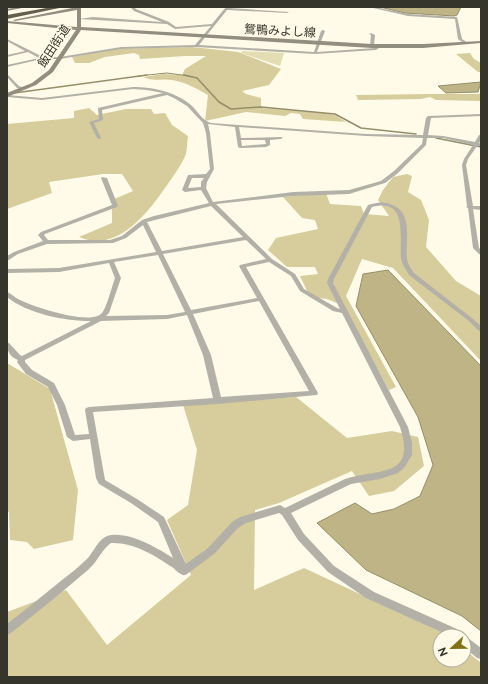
<svg xmlns="http://www.w3.org/2000/svg" width="488" height="684" viewBox="0 0 488 684" font-family="Raleway,'Noto Sans JP',sans-serif">
<style>
.green{fill:#e4dcb2}
.forest{fill:#d6cc9c}
.water{fill:#beb485;stroke:#958e6a}
.lines{fill:none;stroke-linecap:round;stroke-linejoin:round}
.stream-far1{stroke:#958e6a;stroke-width:1}
.stream{stroke:#958e6a;stroke-width:1.5}
.street{fill:#b3b1a7;fill-rule:evenodd}
.secondary{fill:#918e7f;fill-rule:evenodd}
.highway{fill:#635f4b;fill-rule:evenodd}
.labels{text-anchor:middle;stroke-width:3;stroke-linejoin:round;paint-order:stroke}
.far-street-label{font-size:12px;fill:#36352c;stroke:#fffbe8}
</style>
<rect width="100%" height="100%" fill="#fffbe8"/>
<path class="green" d="M242,51l42,2 -4,13 -39,-13z"/>
<path class="forest" d="M192,47l46,5 43,17 -12,16 -27,6 4,3 15,4v10l63,5 11,2 11,7 -43,-3 -3,-5 -9,-1 -6,3 -39,-4 -41,9 3,-26c-12,-7 -23,-13 -36,-15 -11,-2 -18,2 -29,-3l21,-3 18,1 3,-6 21,-13h-21l-45,3 -1,-4 -5,-2 -29,4 -16,6h-14l-3,-6 43,-8z
M470,53l4,6 7,4v9h-3l-22,-18z
M432,94h49v7l-45,-1 -6,-3 -9,2 -63,1 -2,-5z
M89,108l8,7 29,-6h25l3,5 11,-1 7,12 16,11c-1,6 -1,13 -2,18 -5,12 -14,24 -21,34 -19,27 -48,65 -86,49l33,-14v-23l21,-9 -11,-17h-19l-54,8 3,11 -45,16v-85l67,-6v-7z
M407,174l5,2 -4,16 13,8 8,20 -3,27 30,34 25,15v65l-88,-93 -31,-9 -16,37 50,91 -7,3 -45,-84 -17,-7 -17,-2 -10,-21 18,-2 -3,-7h-28l-19,-17 8,-12 42,-9 -3,-9 -13,-2 -19,-21 43,-4 4,11 31,2 3,8 25,2 -11,-16 5,-10 10,-13z
M7,363l43,26 28,101 -5,50 -39,9 -7,-7 -17,-2 -1,-28 -2,-1z
M296,397l51,41 45,-7 26,6 6,29 -30,25 -25,5 -17,-25 -73,32 -24,7 -1,80 50,-22 144,67 -8,1v24h24v-11l17,14v14h-474v-65l59,-22 41,55 84,-70 -24,-55 21,-15 9,-55 -14,-45z"/>
<path class="water" d="M380,7h81l-4,8 -3,1 -49,-3z
M481,82l-3,10 -32,1 -8,-7z
M388,270l93,96v265l-19,-15 -96,-46 -49,-47 38,-20 17,11 22,-5 26,-13 13,-31 -15,-48 -62,-111 7,-32z"/>
<g class="lines">
<path class="stream-far1" d="M480,7l1,3
M138,76l29,-3 22,3"/>
<path class="stream" d="M184,75l13,3 22,24 12,7 30,-2 74,7 26,14 55,6
M7,94l140,-19
M436,138l45,9"/>
<path class="street" d="M130,7h4l2,2 33,13 7,5 36,-3 14,-17h4l-1,1 60,4 -2,1 -60,-3 -28,35 115,7 7,-21 2,-1 2,1 -8,21 58,-4 4,-3 3,1 -6,4 -61,4 -119,-7 -75,2 -61,10h-18l-35,8v-2l32,-7 -11,-6 -21,5v-2l18,-4 -18,-10v-2l36,18h17l61,-10 74,-2 16,-19 -36,3 -8,-5 -89,-5 15,-2 69,5 -28,-11z
M369,7h6l33,7 49,3 5,22 6,4 -3,1 -7,-5 -3,-20 -47,-3z
M371,33l4,2 -1,11 -2,1 -2,-1 1,-11 -2,-1z
M7,74l12,12 5,2v2l-7,-2 -10,-11z
M133,87c20,0 44,5 59,19 7,7 10,14 19,17l155,11 57,1 3,-17 2,-2 53,-2v2l-50,2 -3,17 15,1 32,6 4,-7h2v5l-2,3 2,1v2h-4l-9,13 -2,6 7,41h8v4l-8,-1 6,39 2,2v5l-2,-1 -6,-6 -5,-40 -2,-1 1,-1 -5,-41 2,-6 9,-14 -30,-7h-16l-1,7 -28,28 -13,10 -36,11 -56,2 -77,8 56,55 23,15 9,15 33,19 3,1 -13,-26 1,-4 40,-74c10,-3 18,-4 27,1 18,10 10,37 12,53 1,6 4,9 7,14l59,46 8,7v6l-2,-1 -10,-10 -60,-46c-3,-6 -7,-10 -8,-17 -2,-20 8,-61 -29,-51l-38,72 -1,4 75,144 4,16v12l-8,13 -6,5 -18,6 -29,5 -60,29 13,21 30,32 40,26 83,37 5,7h-12l-84,-38 -38,-26 -30,-32 -16,-25 -3,-2 -33,10 -8,5 -24,26 -27,20c-2,1 -3,2 -6,0 -3,-1 -6,-5 -9,-7 -18,-12 -39,-25 -61,-24 -9,6 -13,18 -22,26 -25,22 -52,43 -78,64l-4,2v-11c19,-15 37,-29 55,-44 9,-7 18,-14 26,-22 7,-8 11,-21 23,-23 19,-3 47,13 62,23l-15,-36 -27,-19 -32,-19 -3,-6 -6,-39 -17,2 -6,-4 -10,-32 -9,-18 -22,-13 -9,-12 1,-2c-8,-3 -11,-9 -11,-17h2l11,12 2,1 69,-35c-26,0 -63,-7 -84,-24v-5c5,2 8,6 13,8 14,7 71,26 82,13 5,-6 10,-27 13,-35l-6,-15 -50,9 -52,1v-4l52,-1 97,-16 -13,-27 -17,13 -13,5 -66,1 -29,10 -11,7v-5l7,-4 29,-11 -5,-6 3,-3 71,-27 -11,-27 1,-1 5,1 11,28 -1,1 -72,27 -1,1 4,5h62l12,-4 20,-16 12,-4 55,-13 -8,-13 -16,2 -3,-2 6,-15 18,-1 4,-5 -4,-36 -3,-10 -16,-17 -13,-8 -7,-3 -65,15 1,10 -9,3 7,15 -2,1 -2,-1 -8,-16 10,-3 -1,-11 65,-15 -16,-3 -14,-1 -91,11 -35,-3v-2l35,3zM208,124l27,3 3,20 2,1 26,-1 4,-2v-5l11,-1 2,-1 -2,-1 -40,1 -2,-11 127,9 57,2 -1,6 -28,27 -13,10 -32,9 -56,2 -80,10 -7,-14 1,-6 7,-13 -4,-36zM241,140h24l1,4 -24,2zM192,178h12l-3,4v5l-13,1zM211,206l32,31 -81,14 -15,-29zM246,240l20,19 -26,6 -1,1 18,32 -66,12 -28,-56zM158,255l27,57 -18,3 -61,1 3,-3 12,-35 -7,-16zM269,262l22,14 9,15 33,20 9,2 58,114c17,52 -22,41 -55,52l-60,29 -5,-3 -40,12 -8,5 -24,26 -22,16 -22,-47 -27,-18 -32,-19 -12,-68 125,-8 99,-9 1,-2 -72,-126zM259,301l50,90 -88,6 -10,-42 -18,-41zM187,315l16,40 10,43 -124,9 -3,1 -1,2 4,24 -14,1 -10,-30 -11,-22 -22,-13 -7,-8v-2l76,-39 66,-2z
M464,636l4,2 13,10v11l-4,-1 -13,-11z"/>
<path class="secondary" d="M17,7h10l-20,4v-2z
M77,7h4v20l291,17h51l58,-3v2l-58,5h-51l-291,-18 -28,42 -17,13 -29,12v-4l25,-10 17,-13 27,-40 -69,-7v-2l70,6v-17l-62,11 -2,-1z"/>
<path class="highway" d="M52,7h12l-57,12v-4z"/>
</g>
<g class="labels">
<g class="far-street-label">
<text transform="translate(280 31) rotate(3)" y="4">鴛鴨みよし線</text>
<text transform="translate(54 46) rotate(-57)" y="4">飯田街道</text>
</g>
</g>
<rect width="488" height="684" fill="none" stroke="#36352c" stroke-width="16"/>
<g transform="translate(452 648) rotate(248)"><circle r="19" fill="#fffbe8" stroke="#afac9d"/>
<path d="M0-3L7 15L0 10L-7 15Z" fill="#837213"/>
<text y="-6" font-size="11" font-weight="bold" text-anchor="middle" fill="#36352c">N</text>
</g>
</svg>
